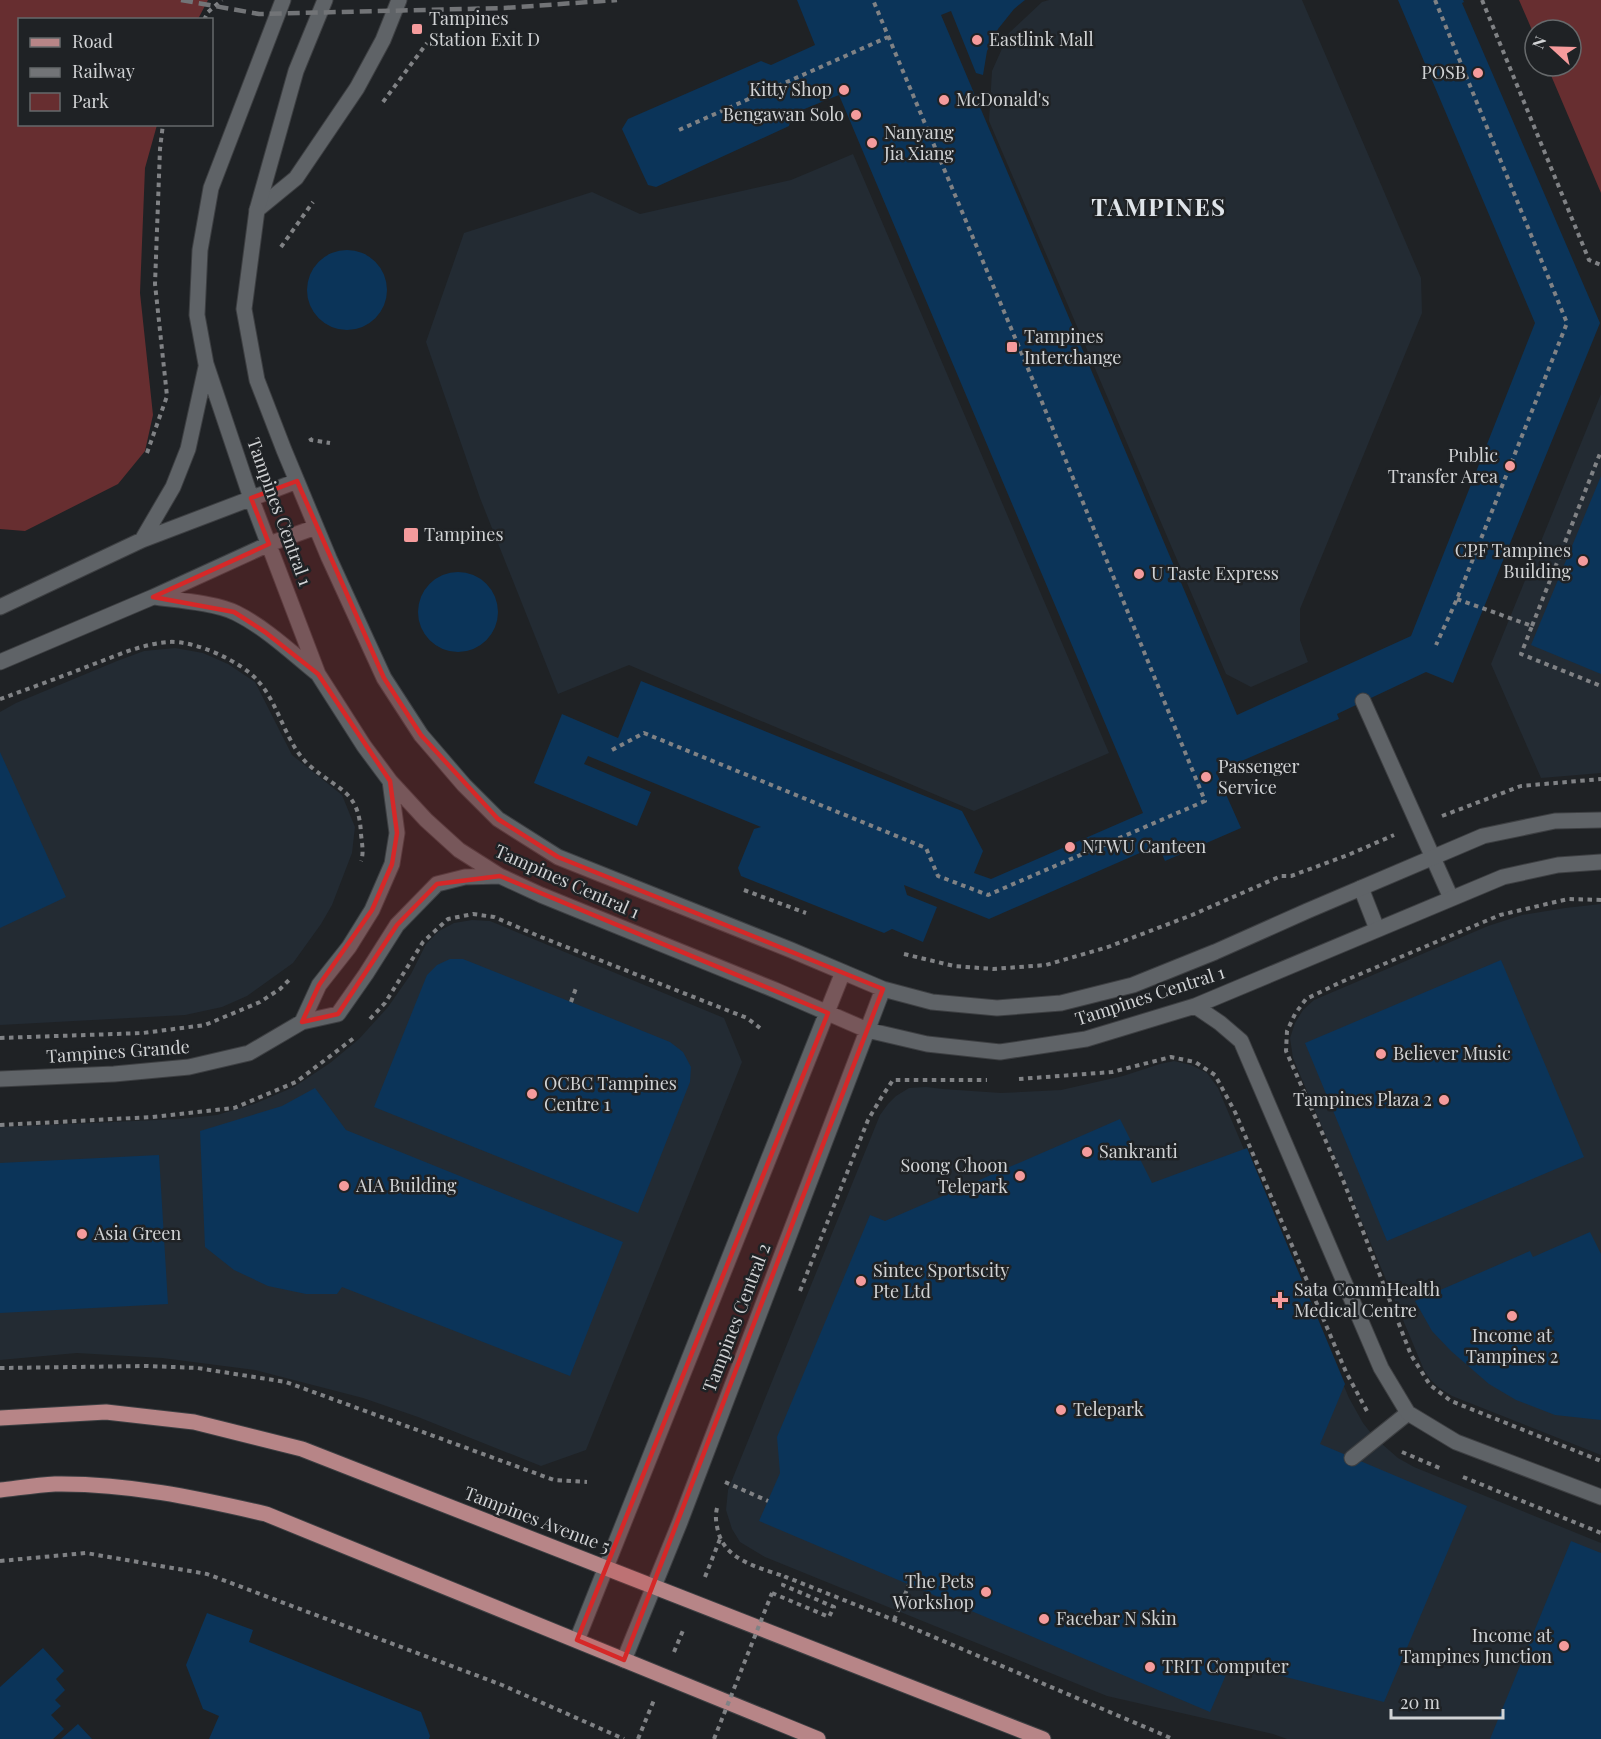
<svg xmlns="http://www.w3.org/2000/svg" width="1601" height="1739" viewBox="0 0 1601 1739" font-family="'Playfair Display',serif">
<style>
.built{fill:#232b33}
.green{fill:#672e30}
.building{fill:#0b3459}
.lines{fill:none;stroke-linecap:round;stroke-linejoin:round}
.lane-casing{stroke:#3d3f42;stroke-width:17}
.street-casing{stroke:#3d3f42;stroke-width:17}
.primary-casing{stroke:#3d3f42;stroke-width:17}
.path{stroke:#808285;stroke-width:4;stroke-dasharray:4.5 4.5;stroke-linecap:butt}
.lane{stroke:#5f6367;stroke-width:15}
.street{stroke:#5f6367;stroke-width:15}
.primary{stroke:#b78587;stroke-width:15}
.rail{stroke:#727477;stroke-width:4.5;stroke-dasharray:12 6;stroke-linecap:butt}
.path-bridge{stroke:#808285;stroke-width:4;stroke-dasharray:4.5 4.5;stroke-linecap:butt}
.marked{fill:#d62828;fill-opacity:0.2;stroke:#d62828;stroke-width:4.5;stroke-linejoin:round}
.poi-dot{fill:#f59b9c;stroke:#1f2225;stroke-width:2}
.labels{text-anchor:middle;stroke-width:5;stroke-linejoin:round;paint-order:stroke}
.poi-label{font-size:18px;fill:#d1d3d5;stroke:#1f2225;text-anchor:start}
.street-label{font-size:18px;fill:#d1d3d5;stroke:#1f2225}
.district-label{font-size:24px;font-weight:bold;letter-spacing:1.5px;fill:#dfe4e9;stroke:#1f2225}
</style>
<rect width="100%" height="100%" fill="#1f2225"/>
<path class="built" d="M1049,0h253l119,278 1,35 -122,296v31l8,22 -57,25 -25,-13 -237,-553 3,-50 17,-38 33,-31z
M853,154l256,599 -135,58 -345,-146 -71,29 -78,-196 -54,-156 38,-109 128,-41 48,22 151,-34z
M1601,394v379l-60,5 -50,-114z
M175,648l28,5 25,11 27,18 37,73 50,40 13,32 -3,26 -20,52 -11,19 -28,39 -46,33 -25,11 -37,8 -185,10v-313l16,-9 101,-42 27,-10z
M1601,904v551l-149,-59 -14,-9 -8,-8 -6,-9 -131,-312 -3,-20 5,-15 8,-13 11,-10 174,-74 34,-11 43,-7z
M472,920l18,1 234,97 18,44 -156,388 -45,16 -123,-49 -55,-19 -108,-28 -93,-12 -85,-5 -77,7v-233l179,-8 38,-4 37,-11 40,-17 36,-24 29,-24 29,-32 23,-33 15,-30 13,-13 15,-8z
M1174,1061l17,4 16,8 11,15 131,310 14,25 11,14 24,21 16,9 187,76v196h-314l-14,-5 -166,-38 -342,-139 -25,-15 -8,-13 -6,-19 2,-20 152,-375 8,-11 8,-8 13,-8 17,-1 17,2 58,4 60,-3 62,-14 37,-12z"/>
<path class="green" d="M0,0h208l-10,19 -178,1v104l137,1 -12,43 -5,125 13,122 -8,36 -27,33 -93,47 -25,-2z
M1519,0h82v193l-54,-127h24v-36h-36v7z"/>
<path class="building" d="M797,0h228l-11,9 -16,20 -11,22 -4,24 -7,-2 -25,-62 -10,4 296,700 174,-79 124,-313 -137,-323h65l1,2 -2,1 138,320 -147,360 -27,-11 -89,42 2,5 -123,53 25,56 -76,33 -7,-16 -169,74 -85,-34 3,10 30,12 -14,35 -31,-13 -8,4 -143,-57 -3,-8 16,-39 7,-2 -173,-71 -4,8 67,28 -14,34 -103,-43 28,-69 56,24 23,-57 321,130 21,40 -9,22 17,6 152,-66 -304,-718 -47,19 -3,12 -133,61 -8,-2 -26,-56 6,-10 133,-58 10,4 44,-20z
M307 290a40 40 0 1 1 80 0a40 40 0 1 1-80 0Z
M1601,476v198l-70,-29z
M418 612a40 40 0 1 1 80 0a40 40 0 1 1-80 0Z
M0,752l66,145 -66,31z
M450,959h13l108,43 99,40 13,10 8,15 -1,15 -52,131 -264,-106 53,-132 10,-10z
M1501,960l83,197 -197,84 -82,-198z
M315,1088l31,42 277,112 -53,134 -228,-89 -5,7h-31l-38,-8 -34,-16 -29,-23 -5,-116 82,-25z
M1120,1119l32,64 95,-35 98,236 -25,60 147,62 -83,196 -153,-39 -21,49 -451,-191 21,-48 -3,-36 93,-222 15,6z
M159,1155l9,149 -168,9v-150z
M1590,1232l11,22v166l-46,-5 -39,-15 -27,-16 -38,-33 -19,-20 -17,-30 115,-50 3,6z
M1571,1541l30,12v186h-111z
M207,1613l46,17 -4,12 172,70 9,24 -1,3h-220l10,-23 -16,-7 -17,-44z
M43,1648l21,23 -8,8 9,11 -10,10 6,6 -10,9 13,14 -11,10h-53v-52z
M78,1724l14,15h-31z"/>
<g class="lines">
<g class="lane-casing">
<path id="lane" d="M257,210l39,-32 61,-90 26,-48 16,-40
M1363,701l88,197
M1361,888l16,41
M1352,1458l56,-45"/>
</g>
<g class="street-casing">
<path id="street" d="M283,0l-72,188 -11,62 -3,65 9,49 45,134 67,176 46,72 26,35 36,39 33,30 41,26 41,19 234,95 92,40 60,14 73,8 86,-13 109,-33 308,-129 55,-12 43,-3
M325,0l-29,71 -39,139 -13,99 13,71 27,70 45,108 55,120 37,57 43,50 34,34 60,38 233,93 92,39 49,13 65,6 64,-5 72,-18 82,-33 92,-41 176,-75 72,-15 46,-1
M142,540l31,-53 15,-38 18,-82
M154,597c22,3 63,6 82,16 30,15 56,40 82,61
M0,607l142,-67 155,-59
M0,662l153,-65 116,-53 47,-17
M1195,1006l25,17 21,18 140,327 27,45 48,29 145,55
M302,1022l17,-37 30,-38 23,-37 20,-46 5,-31 -7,-52
M0,1079l114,-5 75,-7 60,-14 53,-31 36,-8 28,-40 31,-49 40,-41 28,-7 35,-1
M577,1640l266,-668
M624,1660l56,-138 203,-533"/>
</g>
<g class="primary-casing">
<path id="primary" d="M0,1418l106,-6 88,10 108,27 741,290
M0,1490c18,-2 37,-5 55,-6 72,-1 142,14 211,30l552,225"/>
</g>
<path class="path" d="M1435,0l132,323 -110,276 -21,46
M1482,0l107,260 12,5
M204,20l4,-8 14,-12
M383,102l44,-59
M679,130l209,-93
M281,247l32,-45
M310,438l1,2 19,3
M147,453l20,-57 -12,-112 5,-135 3,-25
M1457,599l75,27 -11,28 80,32
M1532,626l69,-175
M0,699c31,-11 63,-23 94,-35 24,-9 48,-20 74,-22 26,-2 73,19 90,39 22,24 27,63 52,85 29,25 49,24 51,68 1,10 3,19 0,27
M612,750l32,-17 282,115 12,28 50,19 217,-94 -168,-411 -164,-390
M1442,816l79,-30 80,-7
M744,890l62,23
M1601,900l-33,-1 -68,16 -161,68 -33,16 -11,15 -8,17 -1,20 57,129 68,175 19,30 21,16 150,60
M904,954l50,12 39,3 53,-4 62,-18 84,-32 89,-39h10l57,-21 46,-20
M571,1002l5,-14
M370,1019l15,-16 38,-61 25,-23 25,-5 21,3 47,20 206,81 13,10
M0,1038l143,-5 62,-8 55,-23 20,-13 9,-9
M1019,1079l93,-7 59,-15 24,5 20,13 20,37 111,260 22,41
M0,1125l152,-8 82,-9 62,-26 58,-44
M800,1291l68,-171 13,-22 12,-18h94
M0,1368l148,-2 49,2 89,14 268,98 33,2
M1402,1452l40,17
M1463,1477l138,56
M725,1482l43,19
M717,1508c-2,9 -1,14 1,23 7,30 43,37 68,46
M0,1561l86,-8 121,21 295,111 122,54
M705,1577l15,-38
M772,1593l57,24 5,-10 -51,-22 3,-8 108,43 279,119
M894,1620l15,-35
M674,1652l10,-24
M638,1739l16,-39"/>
<use href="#lane" class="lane"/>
<use href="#street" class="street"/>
<use href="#primary" class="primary"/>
<path class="rail" d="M181,0l78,14 245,-6 113,-8"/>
<path class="path-bridge" d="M714,1739l58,-146"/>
</g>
<path class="marked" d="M297,481l87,197 37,57 77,84 60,38 325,132 -259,671 -47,-20 251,-627 -328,-137 -63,8 -40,41 -59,89 -36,8 17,-37 53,-75 20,-46 5,-31 -7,-52 -72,-107 -53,-42 -31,-20 -81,-15 116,-53 -18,-46z"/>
<g class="poi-dot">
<rect x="411" y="23" width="12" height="12" rx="3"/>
<circle cx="977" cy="40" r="6"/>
<circle cx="1478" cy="73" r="6"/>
<circle cx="844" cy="90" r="6"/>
<circle cx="944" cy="100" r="6"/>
<circle cx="856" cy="115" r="6"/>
<circle cx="872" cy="143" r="6"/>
<rect x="1006" y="341" width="12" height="12" rx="3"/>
<circle cx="1510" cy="466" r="6"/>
<rect x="403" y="527" width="16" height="16" rx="3"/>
<circle cx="1583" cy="561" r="6"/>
<circle cx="1139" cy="574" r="6"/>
<circle cx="1206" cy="777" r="6"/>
<circle cx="1070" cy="847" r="6"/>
<circle cx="1381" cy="1054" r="6"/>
<circle cx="532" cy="1094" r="6"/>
<circle cx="1444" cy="1100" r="6"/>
<circle cx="1087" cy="1152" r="6"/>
<circle cx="1020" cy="1176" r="6"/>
<circle cx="344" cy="1186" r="6"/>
<circle cx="82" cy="1234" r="6"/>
<circle cx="861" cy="1281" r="6"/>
<path d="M1277 1291h6v6h6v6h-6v6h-6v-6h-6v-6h6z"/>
<circle cx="1512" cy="1316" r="6"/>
<circle cx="1061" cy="1410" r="6"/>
<circle cx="986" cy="1592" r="6"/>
<circle cx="1044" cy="1619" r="6"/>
<circle cx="1564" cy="1646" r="6"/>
<circle cx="1150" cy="1667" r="6"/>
</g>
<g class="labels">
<g class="poi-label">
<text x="429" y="25">Tampines<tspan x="429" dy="21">Station Exit D</tspan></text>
<text x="989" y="46">Eastlink Mall</text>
<text x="1466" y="79" text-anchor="end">POSB</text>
<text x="832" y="96" text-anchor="end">Kitty Shop</text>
<text x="956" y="106">McDonald's</text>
<text x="844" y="121" text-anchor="end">Bengawan Solo</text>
<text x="884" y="139">Nanyang<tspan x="884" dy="21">Jia Xiang</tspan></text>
<text x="1024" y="343">Tampines<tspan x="1024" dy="21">Interchange</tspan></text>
<text x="1498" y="462" text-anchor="end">Public<tspan x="1498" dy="21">Transfer Area</tspan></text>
<text x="424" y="541">Tampines</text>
<text x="1571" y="557" text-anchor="end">CPF Tampines<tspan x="1571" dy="21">Building</tspan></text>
<text x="1151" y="580">U Taste Express</text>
<text x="1218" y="773">Passenger<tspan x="1218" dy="21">Service</tspan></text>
<text x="1082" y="853">NTWU Canteen</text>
<text x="1393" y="1060">Believer Music</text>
<text x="544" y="1090">OCBC Tampines<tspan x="544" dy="21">Centre 1</tspan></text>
<text x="1432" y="1106" text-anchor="end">Tampines Plaza 2</text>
<text x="1099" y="1158">Sankranti</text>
<text x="1008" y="1172" text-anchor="end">Soong Choon<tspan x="1008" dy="21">Telepark</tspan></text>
<text x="356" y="1192">AIA Building</text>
<text x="94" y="1240">Asia Green</text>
<text x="873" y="1277">Sintec Sportscity<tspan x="873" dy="21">Pte Ltd</tspan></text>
<text x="1294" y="1296">Sata CommHealth<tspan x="1294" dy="21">Medical Centre</tspan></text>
<text x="1512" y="1342" text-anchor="middle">Income at<tspan x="1512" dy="21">Tampines 2</tspan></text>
<text x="1073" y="1416">Telepark</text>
<text x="974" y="1588" text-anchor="end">The Pets<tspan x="974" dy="21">Workshop</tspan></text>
<text x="1056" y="1625">Facebar N Skin</text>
<text x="1552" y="1642" text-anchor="end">Income at<tspan x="1552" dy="21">Tampines Junction</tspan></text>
<text x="1162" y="1673">TRIT Computer</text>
</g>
<g class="street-label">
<text transform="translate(279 512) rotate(70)" y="6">Tampines Central 1</text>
<text transform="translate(567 882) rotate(24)" y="6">Tampines Central 1</text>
<text transform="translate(1150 996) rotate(-18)" y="6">Tampines Central 1</text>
<text transform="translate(118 1052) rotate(-4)" y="6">Tampines Grande</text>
<text transform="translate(737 1318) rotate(-69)" y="6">Tampines Central 2</text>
<text transform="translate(537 1520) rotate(21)" y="6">Tampines Avenue 5</text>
</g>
<g class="district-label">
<text x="1159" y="216">TAMPINES</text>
</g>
</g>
<rect x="18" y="18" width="195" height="108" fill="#1f2225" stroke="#66696b" stroke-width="1.5"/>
<rect x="30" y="38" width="30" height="9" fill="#b78587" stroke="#66696b" stroke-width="1.5"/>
<text x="72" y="48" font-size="18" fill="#d1d3d5">Road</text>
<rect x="30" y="68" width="30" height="9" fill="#727477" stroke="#66696b" stroke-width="1.5"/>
<text x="72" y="78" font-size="18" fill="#d1d3d5">Railway</text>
<rect x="30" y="93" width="30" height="18" fill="#672e30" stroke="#66696b" stroke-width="1.5"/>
<text x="72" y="108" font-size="18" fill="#d1d3d5">Park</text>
<g transform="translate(1553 48) rotate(292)"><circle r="28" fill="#1f2225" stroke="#66696b" stroke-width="1.5"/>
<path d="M0-4.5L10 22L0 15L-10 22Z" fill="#f59b9c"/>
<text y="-9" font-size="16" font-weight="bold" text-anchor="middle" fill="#d1d3d5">N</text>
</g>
<path d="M1391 1709v9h112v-9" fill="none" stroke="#d1d3d5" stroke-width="3"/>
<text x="1400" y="1709" font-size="18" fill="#d1d3d5" stroke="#1f2225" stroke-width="4.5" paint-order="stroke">20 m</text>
</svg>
